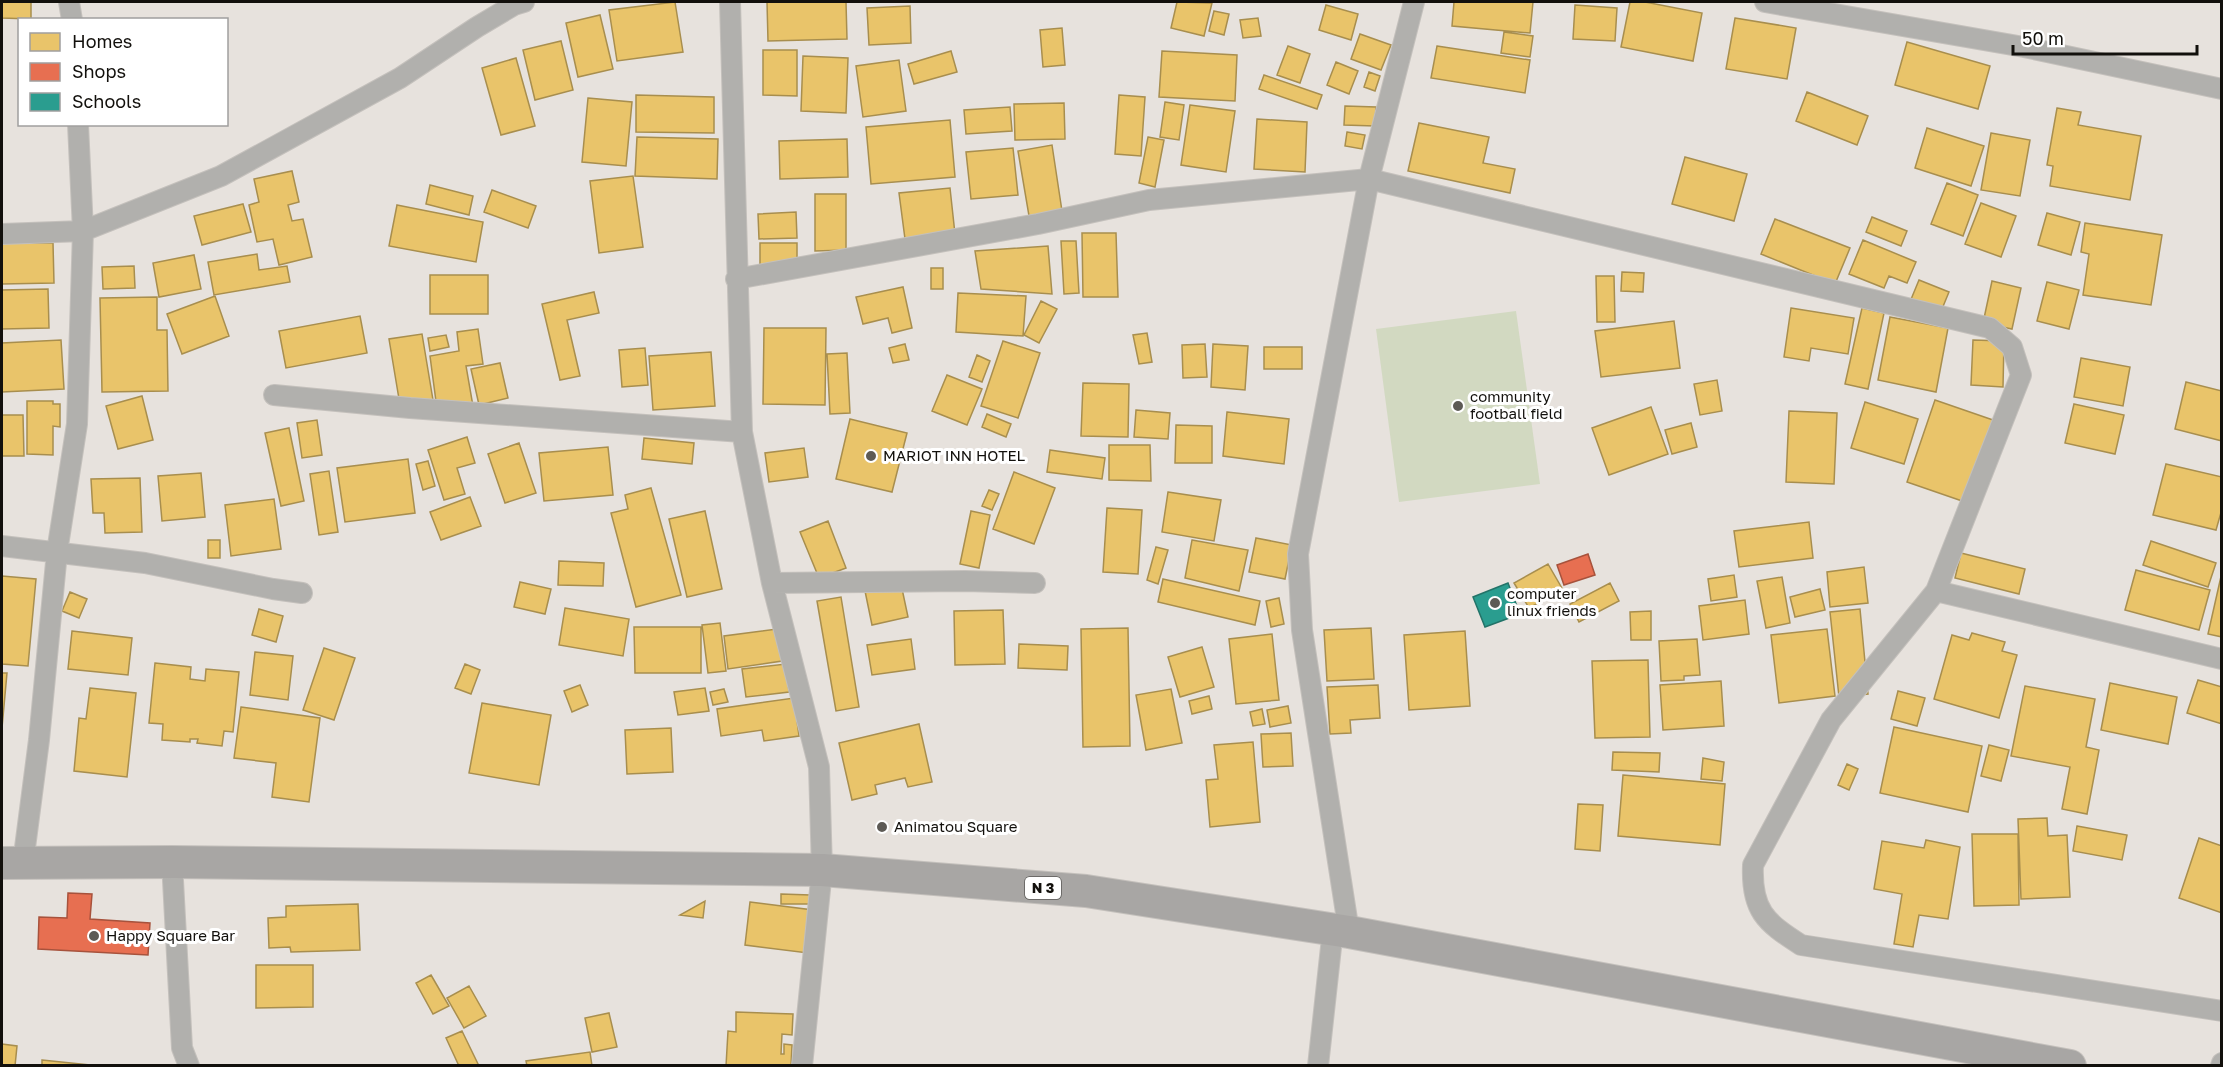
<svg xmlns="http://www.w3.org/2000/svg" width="2223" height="1067" viewBox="0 0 2223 1067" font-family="'Golos Text',sans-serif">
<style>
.green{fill:#d2d9c1}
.homes{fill:#e9c46a;stroke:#a88e4e;stroke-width:1.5}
.shops{fill:#e76f51;stroke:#a7523c;stroke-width:1.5}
.schools{fill:#2a9d8f;stroke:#237368;stroke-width:1.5}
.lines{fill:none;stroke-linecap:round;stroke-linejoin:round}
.minor-casing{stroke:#c4c0bc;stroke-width:22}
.trunk-casing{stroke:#c4c0bc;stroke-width:34}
.minor{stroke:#b1b0ad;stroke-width:20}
.trunk{stroke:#a8a6a4;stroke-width:32}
.poi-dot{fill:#5d5a55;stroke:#fff;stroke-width:2}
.labels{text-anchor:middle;stroke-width:6;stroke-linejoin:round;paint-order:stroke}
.shield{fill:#fff;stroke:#595855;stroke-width:1.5}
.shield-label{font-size:14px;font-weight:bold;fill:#12100c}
.poi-label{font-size:15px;fill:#12100c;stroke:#fff;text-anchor:start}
</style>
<rect width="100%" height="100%" fill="#e7e2dd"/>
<path class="green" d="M1516,311l24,173 -141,18 -23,-173z"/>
<path class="homes" d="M2,2h29v17l-29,-1z
M675,2l8,50 -66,9 -8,-51z
M767,2h79l1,37 -79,2z
M1177,2l35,1 -8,33 -33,-8z
M1454,2h79l-3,31 -78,-7z
M1630,2h15l57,11 -9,48 -72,-14z
M1326,5l32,9 -7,26 -32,-10z
M1575,5l42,3 -2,33 -42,-2z
M910,6l1,37 -42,2 -2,-37z
M1214,11l15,3 -5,21 -15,-4z
M600,15l13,54 -35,8 -12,-54z
M1258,18l3,18 -18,2 -3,-18z
M1735,18l61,10 -9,51 -61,-10z
M1062,28l3,37 -22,2 -3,-37z
M1504,32l29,4 -3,21 -29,-4z
M1360,34l31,11 -10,25 -30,-11z
M561,41l12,49 -38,10 -12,-50z
M1907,42l83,24 -12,43 -83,-24z
M1288,46l22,8 -10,29 -23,-8z
M1437,46l93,14 -5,33 -94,-15z
M763,50h34v46l-34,-1z
M951,51l6,21 -43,12 -6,-20z
M1162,51l75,4 -2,46 -76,-4z
M803,56l45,2 -2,55 -45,-2z
M516,58l19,68 -34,9 -19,-67z
M899,60l7,51 -43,6 -7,-51z
M1336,62l22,9 -9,23 -22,-9z
M1369,72l11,4 -5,15 -11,-4z
M1264,75l58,20 -5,14 -58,-20z
M1807,92l61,24 -11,29 -61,-24z
M636,95l78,2v36l-78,-1z
M1119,95l26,2 -4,59 -26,-2z
M588,98l44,4 -6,64 -44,-4z
M1165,102l19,3 -5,35 -19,-3z
M1064,103l1,36 -50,1 -1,-36z
M1190,105l45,6 -9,61 -45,-7z
M1345,106l31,1 -1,19 -31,-1z
M1010,107l2,24 -46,3 -2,-24z
M2057,108l24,4 -3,13 63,11 -11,64 -80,-14 3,-20 -6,-1z
M1257,119l50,3 -2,50 -51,-3z
M950,120l5,57 -84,7 -5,-57z
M1419,123l70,14 -6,26 32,6 -5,24 -102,-22z
M1927,128l57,18 -13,40 -56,-18z
M1347,132l18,3 -3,14 -17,-3z
M1991,133l39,7 -10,56 -39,-6z
M637,137l81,2 -1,40 -82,-3z
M1148,137l16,3 -9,47 -16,-4z
M847,139l1,38 -68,2 -1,-38z
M1052,145l10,66 -33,5 -11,-65z
M1013,148l5,47 -47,4 -5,-47z
M1685,157l62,17 -13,47 -62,-17z
M292,171l7,31 -11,3 4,16 11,-2 9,38 -33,8 -6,-26 -16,3 -8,-37 10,-3 -5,-23z
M633,176l10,71 -44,6 -9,-72z
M1947,183l31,12 -15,41 -32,-12z
M430,185l43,11 -4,19 -43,-11z
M950,188l5,46 -50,5 -6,-46z
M492,190l44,16 -8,22 -44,-16z
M815,194h31v56l-31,1z
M1981,203l35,13 -15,41 -36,-13z
M243,204l8,28 -49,13 -8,-29z
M397,205l86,17 -7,40 -87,-16z
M796,212l1,26 -38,1 -1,-25z
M2047,213l33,9 -9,33 -33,-10z
M1872,217l35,14 -6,15 -35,-14z
M1775,219l75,29 -15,36 -74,-30z
M2085,223l77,12 -11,70 -68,-10 6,-41 -8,-2z
M1082,233h34l2,64h-35z
M1863,240l53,22 -9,21 -18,-7 -5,12 -35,-14z
M1061,241h15l3,52 -15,1z
M2,243h51l1,40 -52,1z
M760,243h37v23l-37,1z
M1048,246l4,48 -71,-5 -6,-38z
M257,254l2,16 28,-4 3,16 -76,13 -6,-33z
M194,255l7,34 -42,8 -6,-34z
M134,266l1,22 -32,1 -1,-22z
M931,268h12v21h-12z
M1622,272l22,1 -1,19 -22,-1z
M430,275h58v39h-58z
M1596,276h18l1,46h-18z
M1919,280l30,12 -12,29 -30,-12z
M1992,281l29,7 -9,41 -29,-6z
M2047,282l32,8 -10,39 -32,-8z
M903,287l9,41 -20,5 -4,-15 -25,6 -7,-27z
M48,289l1,39 -47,1v-39z
M594,292l5,21 -32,7 13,56 -20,4 -18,-76z
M958,293l68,3 -3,40 -67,-4z
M215,296l14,40 -47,18 -15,-40z
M157,297v33h10l1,61 -66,1 -2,-94z
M1041,301l16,8 -18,34 -15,-8z
M1791,308l63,10 -6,36 -37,-6 -2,13 -25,-4z
M1862,308l22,5 -16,76 -23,-5z
M360,316l7,37 -81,15 -7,-37z
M1890,317l58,11 -12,64 -58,-12z
M1674,321l6,47 -79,9 -6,-46z
M764,328h62l-1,77 -62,-1z
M478,329l5,35 -17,2 7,40 -36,3 -7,-53 29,-5 -2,-19z
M1147,333l5,29 -13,2 -6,-29z
M422,334l12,72 -33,5 -12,-72z
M446,335l3,12 -19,4 -2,-13z
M61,340l3,49 -62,3v-49z
M1973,340l31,1 -1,46 -32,-2z
M1003,341l37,12 -22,65 -37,-12z
M905,344l4,16 -16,3 -4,-15z
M1205,344l2,33 -24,1 -1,-33z
M1213,344l35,2 -3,44 -34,-3z
M1264,347h38v22h-38z
M645,348l3,37 -26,2 -3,-37z
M711,352l4,54 -62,4 -4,-54z
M847,353l3,60 -20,1 -3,-60z
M977,355l13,6 -8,21 -13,-5z
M2081,358l49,9 -7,39 -49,-9z
M500,363l8,35 -29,7 -8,-36z
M947,375l35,14 -15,36 -35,-14z
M1717,380l5,31 -22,4 -6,-31z
M2186,382l36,9v50l-47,-12z
M1083,383l46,1 -1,53 -47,-1z
M142,396l11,44 -35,9 -12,-43z
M1935,400l58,20 -28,82 -58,-20z
M27,401h26v3h7v23l-7,-1v29l-26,-1z
M1865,402l53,17 -14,45 -53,-16z
M2074,404l50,11 -9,39 -50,-11z
M1651,407l17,47 -59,21 -17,-47z
M1136,410l34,3 -2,26 -34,-2z
M1789,411l48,2 -3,71 -48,-2z
M1227,412l62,7 -5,45 -61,-8z
M987,414l24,10 -5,13 -24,-10z
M2,415h21l1,41h-22z
M850,419l57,14 -15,59 -56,-13z
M317,420l5,35 -20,3 -5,-35z
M1691,423l6,24 -25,7 -7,-24z
M1176,425l36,1v37h-37z
M289,428l15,73 -23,5 -16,-73z
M467,437l8,26 -18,5 8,26 -21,6 -16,-50z
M644,438l50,5 -2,21 -50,-5z
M519,443l17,50 -31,10 -17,-49z
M1109,445h41l1,36 -42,-1z
M608,447l5,48 -69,6 -5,-48z
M804,448l4,29 -39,5 -4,-29z
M1050,450l55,8 -3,21 -55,-7z
M408,459l7,54 -70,9 -8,-54z
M428,461l7,25 -12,4 -7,-26z
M2166,464l56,13v32l-6,21 -63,-15z
M329,471l9,61 -19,3 -9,-61z
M1014,472l41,16 -21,56 -41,-15z
M201,473l4,44 -43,4 -4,-45z
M140,478l2,54 -37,1 -1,-20h-11l-2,-34z
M651,488l30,107 -45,12 -25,-94 17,-4 -3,-14z
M989,490l10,4 -7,16 -10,-4z
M1168,492l53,8 -7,41 -52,-9z
M470,497l11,29 -40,14 -11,-28z
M274,499l7,50 -50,7 -6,-51z
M1107,508l35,2 -4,64 -35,-2z
M705,511l17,78 -35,8 -18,-78z
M971,511l19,4 -11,53 -19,-4z
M828,521l18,47 -27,10 -19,-46z
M1809,522l4,36 -74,9 -5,-36z
M1256,538l36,7 -7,34 -36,-7z
M208,540h12v18h-12z
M1192,540l56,10 -9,41 -54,-13z
M2151,541l65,22 -8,24 -65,-22z
M1156,547l12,3 -10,34 -11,-4z
M1961,553l64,16 -6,25 -64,-16z
M559,561l45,2 -1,23 -45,-1z
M1548,564l15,26 -34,18 -15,-25z
M1864,567l4,36 -38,4 -3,-35z
M2136,570l74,20 -11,40 -74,-20z
M2222,572v65l-14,-3z
M1734,575l3,22 -26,4 -3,-22z
M2,576l34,3 -8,87 -26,-2z
M1782,577l8,46 -24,5 -9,-47z
M1163,579l97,22 -5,24 -97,-23z
M520,582l31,7 -6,25 -31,-7z
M1610,583l9,18 -40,21 -9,-18z
M901,584l7,33 -36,8 -7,-34z
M1820,589l5,21 -30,7 -5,-20z
M70,592l17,7 -8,19 -17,-7z
M841,597l18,110 -23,4 -19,-110z
M1279,598l5,26 -13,3 -5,-26z
M1745,600l4,34 -46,6 -4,-34z
M565,608l64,11 -6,37 -64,-11z
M259,609l24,7 -7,26 -24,-7z
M1860,609l8,85 -29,3 -9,-85z
M1003,610l2,54 -50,1 -1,-54z
M1651,611v29h-20l-1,-28z
M720,623l6,48 -18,2 -6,-48z
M634,627h67v46h-66z
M1128,628l2,118 -47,1 -2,-118z
M1371,628l3,51 -47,2 -3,-51z
M777,629l5,32 -54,8 -4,-33z
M1827,629l8,67 -56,7 -8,-68z
M72,631l60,7 -4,37 -60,-6z
M1465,631l5,75 -61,4 -5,-75z
M1972,633l33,9 -3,9 15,4 -18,63 -65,-19 18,-64 17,5z
M1272,634l7,66 -43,4 -7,-65z
M911,639l4,30 -43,6 -5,-30z
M1697,639l3,36 -16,1v4l-23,1 -2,-40z
M1019,644l49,2 -1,24 -49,-2z
M1202,647l12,40 -34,10 -12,-40z
M324,648l31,10 -21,62 -31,-10z
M255,652l38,4 -5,44 -38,-5z
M1648,660l2,77 -55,1 -3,-77z
M155,663l36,4 -1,12 15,2 1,-12 33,3 -6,60 -9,-1 -2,15 -25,-3 1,-4h-8v3l-28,-2 1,-16 -14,-1z
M465,664l15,6 -9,24 -16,-6z
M786,664l3,28 -43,5 -4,-28z
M2,673h5l-5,55z
M2198,680l24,7v37l-35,-11z
M1721,681l3,45 -61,4 -3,-45z
M2110,683l67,14 -9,47 -67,-14z
M580,685l8,20 -16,7 -8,-21z
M1378,685l2,33 -30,2 1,13 -21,1 -3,-47z
M2025,686l70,13 -9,48 13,3 -12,64 -25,-5 8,-42 -59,-11z
M90,688l46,5 -9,84 -53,-6 5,-53 7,1z
M705,688l4,23 -31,4 -4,-23z
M724,689l4,13 -15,3 -3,-13z
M1171,689l11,54 -36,7 -10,-55z
M1898,691l27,7 -8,28 -26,-7z
M1209,696l3,13 -20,5 -3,-13z
M794,698l5,38 -35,5 -2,-11 -41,6 -4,-27z
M482,703l69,12 -12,70 -70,-12z
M1288,706l3,17 -21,4 -3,-17z
M241,707l79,11 -11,84 -37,-5 4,-34 -42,-5z
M1262,709l3,15 -12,2 -3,-14z
M919,724l13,58 -24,5 -3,-9 -30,7 2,9 -25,6 -13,-57z
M1894,727l88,19 -14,66 -88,-19z
M671,728l2,44 -46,2 -2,-44z
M1291,733l2,33 -30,1 -2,-33z
M1253,742l7,80 -50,5 -4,-47 12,-1 -4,-34z
M1989,745l20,5 -8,31 -20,-5z
M1613,752l47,1 -1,19 -47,-2z
M1703,758l21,4 -2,19 -21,-2z
M1847,764l11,5 -9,21 -11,-5z
M1623,775l102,9 -5,61 -102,-9z
M1578,804l25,1 -3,46 -25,-2z
M2047,818l1,18 19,-1 3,62 -49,2 -3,-80z
M2077,826l50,9 -5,25 -49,-9z
M1972,834h46l1,71 -45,1z
M2199,838l23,8v67l-43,-15z
M1926,840l34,7 -12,72 -29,-4 -6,32 -19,-3 8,-50 -28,-5 8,-48 42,7z
M781,894l29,1v9h-29z
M705,901l-2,17 -23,-3z
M750,902l63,8 -5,43 -63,-8z
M358,904l2,46 -69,2 -1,-5 -21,1 -1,-30 18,-1v-11z
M256,965h57v42l-57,1z
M431,975l18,31 -16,8 -17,-31z
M469,986l17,30 -22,12 -17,-30z
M736,1012l57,2 -1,21 -10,-1 -1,20h3v-10l8,1 -1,21h-65l2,-35 8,1z
M609,1013l8,34 -25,5 -7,-34z
M462,1031l17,35h-20l-13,-28z
M2,1044l15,2 -2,20h-13z
M590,1052l2,14h-65l-1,-5z
M42,1060l58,6h-58z"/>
<path class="shops" d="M1588,554l7,21 -31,10 -7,-20z
M68,893l24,1 -2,25 60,4 -2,32 -110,-6 1,-32 28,1z"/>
<path class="schools" d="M1508,583l12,31 -35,13 -12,-30z"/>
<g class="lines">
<g class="minor-casing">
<path id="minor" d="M69,2l3,18
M730,2l12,430 30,151 47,184 3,103 -20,196
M1765,2l259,45 198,42
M2,234l81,-3 138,-55 179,-98 77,-51 37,-22 10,-3
M736,279l302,-55 111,-24 220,-21 621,149 22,19 9,28 -85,216
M274,395l136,13 332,24
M2,546l143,17 128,26 29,4
M772,583l193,-2 70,2
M2222,659l-286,-68 -105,129 -78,145c-2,45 12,57 48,80l421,66
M172,862l10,186 7,18
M23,863l16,-123 18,-188 20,-128 6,-193 -5,-107
M1349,932l-47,-302 -4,-76 71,-375 45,-177
M1318,1066l15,-137
M2221,1066l1,-3"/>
</g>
<g class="trunk-casing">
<path id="trunk" d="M2,863l170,-1 650,8 264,21 263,41 721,134"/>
</g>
<use href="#minor" class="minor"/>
<use href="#trunk" class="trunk"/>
</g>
<g class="poi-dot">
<circle cx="1458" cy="406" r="6"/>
<circle cx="871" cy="456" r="6"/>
<circle cx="1495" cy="603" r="6"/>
<circle cx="882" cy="827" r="6"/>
<circle cx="94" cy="936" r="6"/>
</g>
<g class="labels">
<rect class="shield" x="1025" y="877" width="36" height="22" rx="4.5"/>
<g class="shield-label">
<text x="1043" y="893">N 3</text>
</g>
<g class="poi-label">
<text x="1470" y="402">community<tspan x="1470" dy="17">football field</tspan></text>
<text x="883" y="461">MARIOT INN HOTEL</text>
<text x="1507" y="599">computer<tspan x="1507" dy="17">linux friends</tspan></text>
<text x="894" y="832">Animatou Square</text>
<text x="106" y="941">Happy Square Bar</text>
</g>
</g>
<rect width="2223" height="1067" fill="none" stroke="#12100c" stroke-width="6"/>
<rect x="18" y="18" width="210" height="108" fill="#ffffff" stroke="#a09f9e" stroke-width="1.5"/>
<rect x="30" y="33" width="30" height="18" fill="#e9c46a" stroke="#a09f9e" stroke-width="1.5"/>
<text x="72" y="48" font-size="18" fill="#12100c">Homes</text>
<rect x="30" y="63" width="30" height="18" fill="#e76f51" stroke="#a09f9e" stroke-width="1.5"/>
<text x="72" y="78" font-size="18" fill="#12100c">Shops</text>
<rect x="30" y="93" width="30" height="18" fill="#2a9d8f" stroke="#a09f9e" stroke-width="1.5"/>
<text x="72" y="108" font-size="18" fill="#12100c">Schools</text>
<path d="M2013 45v9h184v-9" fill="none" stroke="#12100c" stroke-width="3"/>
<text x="2022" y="45" font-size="18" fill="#12100c" stroke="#ffffff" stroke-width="4.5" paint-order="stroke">50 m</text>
</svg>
